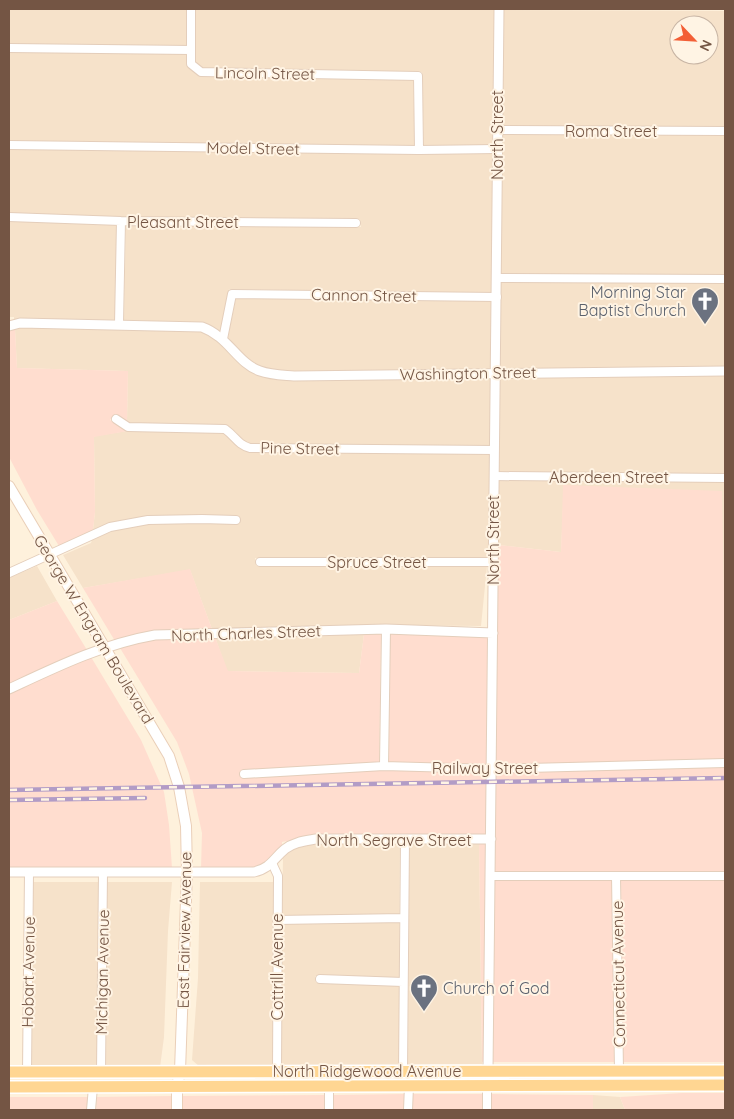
<svg xmlns="http://www.w3.org/2000/svg" width="734" height="1119" viewBox="0 0 734 1119" font-family="Quicksand,sans-serif">
<style>
.residential{fill:#f6e2ca;fill-rule:evenodd}
.commercial{fill:#ffddcf}
.lines{fill:none;stroke-linecap:round;stroke-linejoin:round}
.minor-casing{stroke:#e4cebb;stroke-width:10}
.tertiary-casing{stroke:#e4cebb;stroke-width:11}
.secondary-casing{stroke:#eacfb8;stroke-width:12}
.primary-casing{stroke:#fff;stroke-width:14}
.minor{stroke:#fff;stroke-width:8}
.tertiary{stroke:#fff;stroke-width:9}
.secondary{stroke:#fff;stroke-width:10}
.primary{stroke:#ffd692;stroke-width:11}
.rail-casing{stroke:#b29cc6;stroke-width:4.5}
.rail{stroke:#fff4e4;stroke-width:2.5;stroke-dasharray:8;stroke-linecap:butt}
.labels{text-anchor:middle;stroke-width:4;stroke-linejoin:round;paint-order:stroke}
.street-label{font-size:16px;fill:#745544;stroke:#fff4e4}
.worship-label{font-size:16px;fill:#5b616d;stroke:#fff4e4;text-anchor:end}
</style>
<rect width="100%" height="100%" fill="#fef1dc"/>
<path class="residential" d="M9,9h178l-1,37 -177,-2z
M196,9h299l-3,136 -68,1 -2,-74 -220,-4 -6,-6z
M503,10l222,1v116l-224,-1zM679,25h30v30h-30z
M9,52l177,2 3,13 12,9 212,3 2,67 -406,-5z
M501,134l224,1v140l-224,-1z
M9,149l414,5 70,-1 -1,140 -263,-4 -9,43 -6,-5 -13,-4 -77,-3 2,-95 235,2 -1,-8 -239,-2 -112,-4z
M9,221l108,4 -2,95h-101v-3h-5z
M501,282l224,1v83l-225,3z
M236,298l256,3v68l-198,3 -18,-1 -16,-4 -12,-7 -20,-23z
M21,327l180,4 9,3 48,41 234,2 -2,69 -240,-2 -7,-3 -7,-9 -11,-7 -96,-2 -2,-1 1,-51 -111,-3 -2,-39z
M725,375v99l-227,-2 2,-95z
M127,431l97,2 7,5 8,10 11,4 240,2 -2,104h-233l1,8h231l-6,60 -100,-1 -169,4 -22,-59 -107,18 -20,-33 28,-12 1,-3 20,-9 37,-7 53,-1 38,1 -1,-7 -38,-2 -53,1 -39,7 -16,7 2,-18 -1,-76z
M498,480l227,2v166l-161,-163 -3,67 -63,-7z
M37,566l20,35 -48,19v-42z
M364,634l-5,39 -132,-2 -12,-34z
M316,843h84l-1,71 -117,2 1,-58 7,-7 11,-5z
M409,843h70l3,221 -74,1z
M33,882h66l-2,186h-65z
M107,882h65l-4,49 -4,106 -4,30 -54,1z
M200,882h73v184l-73,1 -8,-7 6,-82z
M399,922v56l-84,-2 1,7 83,3v79l-118,1 1,-142z
M593,1095l27,2 5,13h-32z"/>
<path class="commercial" d="M15,329l2,39 111,3 -1,51 -12,-8 -5,6 18,11 -34,6 1,75 -2,18 -34,16 -22,-36 -28,-53v-127z
M563,485l159,6 3,157v224h-231l4,-327 63,7z
M190,569l22,60 -58,2 -20,4 -19,6 -32,-53z
M57,601l30,49 -27,10 -51,24v-64z
M381,633l-2,137 9,1 2,-138 98,4 -2,198h-171l-33,7v4l-12,14 -9,6 -8,2h-52l1,-35 -13,-59 -12,-32 -57,-94 17,-5 19,-3 59,-3 13,34 131,2 5,-39z
M91,657l50,83 23,52 5,33 3,43h-163v-174l56,-27z
M479,843h7l-2,219h-2z
M494,880h118l2,182h-121z
M621,880h104v182h-102z
M682,1093h43v17h-100l-5,-13z
M404,1094v16h-71l1,-15z
M413,1094h70v16h-70z
M492,1094l101,1v15h-101z
M325,1095v15h-144v-14z
M172,1096v14h-76l1,-13z
M9,1097h79l-1,13h-78z"/>
<g class="lines">
<g class="minor-casing">
<path id="minor" d="M191,9v55l10,8 217,4 1,74
M9,48l182,2
M497,130l228,1
M9,145l410,5 78,-1
M9,217l112,4 235,2
M497,278l228,1
M119,324l2,-103
M223,339l9,-45 265,3
M116,419l12,8 97,2c11,8 12,15 25,19l244,2
M494,476l231,2
M260,562h233
M9,573l101,-46 38,-7 54,-1 34,1
M384,766l2,-137
M244,774l140,-8 108,3 233,-6
M272,863l6,13 -1,195
M490,876h235
M616,876l3,195
M277,920l127,-2
M320,979l83,3
M27,1072l2,-200
M101,1072l2,-200
M403,1072l2,-233
M91,1110l2,-23
M329,1110v-24
M408,1110l1,-24
M487,1110v-24"/>
</g>
<g class="tertiary-casing">
<path id="tertiary" d="M9,326l11,-3 182,4c27,10 35,36 58,44 11,4 23,4 34,5l431,-5
M9,689c47,-22 94,-45 146,-54l231,-6 107,4
M9,872h245c17,-4 19,-13 31,-23 9,-7 20,-8 31,-10h175
M488,1071l11,-1062"/>
</g>
<g class="secondary-casing">
<path id="secondary" d="M9,486l160,270 10,31 7,39 1,46 -7,199 -3,16v23"/>
</g>
<g class="primary-casing">
<path id="primary" d="M9,1072l716,-1
M9,1087l716,-2"/>
</g>
<use href="#minor" class="minor"/>
<use href="#tertiary" class="tertiary"/>
<use href="#secondary" class="secondary"/>
<use href="#primary" class="primary"/>
<g class="rail-casing">
<path id="rail" d="M9,790l716,-12
M9,800l136,-2"/>
</g>
<use href="#rail" class="rail"/>
</g>
<defs>
<g id="church-pin" transform="scale(1.4375)"><path d="M0 17L-7.5 6A9.5 9.5 0 1 1 7.5 6Z" fill="#6b7280" stroke="#fff4e4"/><path d="M-1.2-6h2.4v3.5h3.3v2.4h-3.3V6h-2.4V-.1h-3.3v-2.4h3.3Z" fill="#fff"/></g>
</defs>
<g fill-rule="evenodd">
<use href="#church-pin" x="705" y="301"/>
<use href="#church-pin" x="424" y="988"/>
</g>
<g class="labels">
<g class="street-label">
<text transform="translate(265 73) rotate(1)" y="6">Lincoln Street</text>
<text x="611" y="137">Roma Street</text>
<text transform="translate(497 135) rotate(-90)" y="6">North Street</text>
<text transform="translate(253 148) rotate(1)" y="6">Model Street</text>
<text x="183" y="228">Pleasant Street</text>
<text transform="translate(364 295) rotate(1)" y="6">Cannon Street</text>
<text transform="translate(468 373) rotate(-1)" y="6">Washington Street</text>
<text transform="translate(300 448) rotate(1)" y="6">Pine Street</text>
<text x="609" y="483">Aberdeen Street</text>
<text transform="translate(493 540) rotate(-90)" y="6">North Street</text>
<text x="377" y="568">Spruce Street</text>
<text transform="translate(94 629) rotate(59)" y="6">George W Engram Boulevard</text>
<text transform="translate(246 633) rotate(-2)" y="6">North Charles Street</text>
<text x="485" y="774">Railway Street</text>
<text x="394" y="846">North Segrave Street</text>
<text transform="translate(184 930) rotate(-89)" y="6">East Fairview Avenue</text>
<text transform="translate(277 967) rotate(-90)" y="6">Cottrill Avenue</text>
<text transform="translate(28 972) rotate(-89)" y="6">Hobart Avenue</text>
<text transform="translate(102 972) rotate(-89)" y="6">Michigan Avenue</text>
<text transform="translate(618 974) rotate(-91)" y="6">Connecticut Avenue</text>
<text x="367" y="1077">North Ridgewood Avenue</text>
</g>
<g class="worship-label">
<text x="686" y="298">Morning Star<tspan x="686" dy="18">Baptist Church</tspan></text>
<text x="443" y="994" text-anchor="start">Church of God</text>
</g>
</g>
<rect width="734" height="1119" fill="none" stroke="#745544" stroke-width="20"/>
<g transform="translate(694 40) rotate(115)"><circle r="24" fill="#fff4e4" stroke="#c7b4a4"/>
<path d="M0-4L9 19L0 12L-9 19Z" fill="#f35f36"/>
<text y="-8" font-size="14" font-weight="bold" text-anchor="middle" fill="#745544">N</text>
</g>
</svg>
